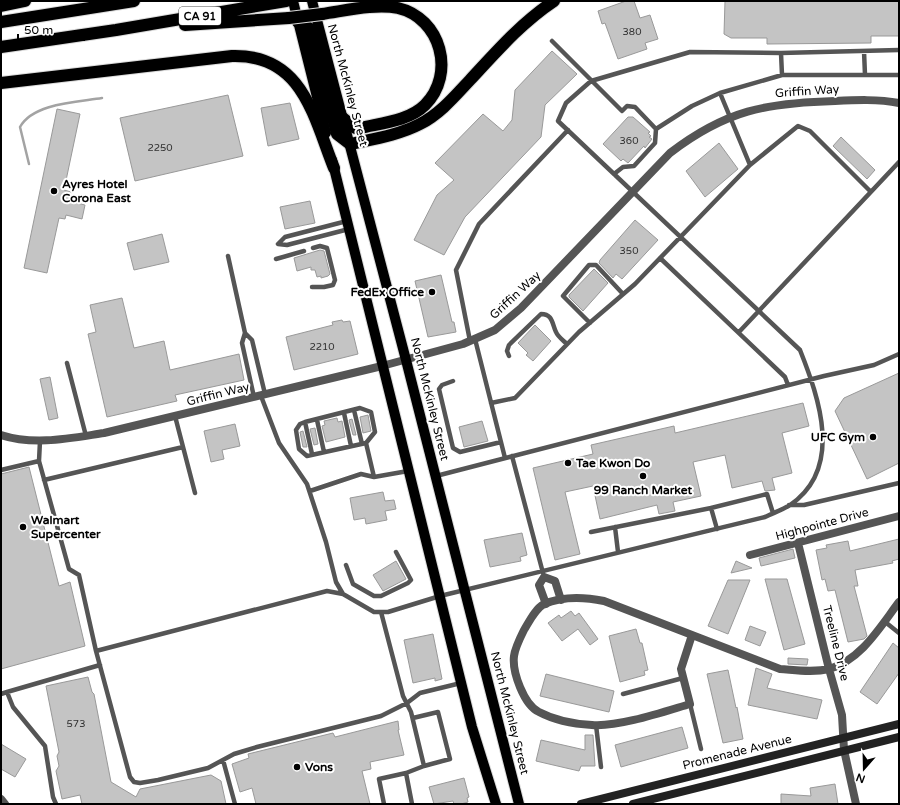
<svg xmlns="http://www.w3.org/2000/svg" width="900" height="805" viewBox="0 0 900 805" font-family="'Varela Round',sans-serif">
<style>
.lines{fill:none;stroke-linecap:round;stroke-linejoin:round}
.stream{stroke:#a3a3a3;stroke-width:2.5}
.building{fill:#c4c4c4;stroke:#999}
.primary-casing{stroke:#dbdbdb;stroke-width:12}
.motorway-casing{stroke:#dbdbdb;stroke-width:14}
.service{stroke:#555;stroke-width:4.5}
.minor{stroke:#555;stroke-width:8}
.tertiary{stroke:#555;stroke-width:8}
.secondary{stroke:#222;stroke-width:8}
.primary{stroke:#000;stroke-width:10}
.motorway{stroke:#000;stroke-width:12}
.motorway-bridge-casing{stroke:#dbdbdb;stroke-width:14;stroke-linecap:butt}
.motorway-bridge{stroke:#000;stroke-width:12}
.poi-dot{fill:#000;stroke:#fff;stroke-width:1.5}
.labels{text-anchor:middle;stroke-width:4;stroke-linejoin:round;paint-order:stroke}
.number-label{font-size:10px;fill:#313131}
.shield{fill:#fff;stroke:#4c4c4c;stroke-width:1}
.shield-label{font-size:11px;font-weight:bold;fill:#000}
.street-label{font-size:12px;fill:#000;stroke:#fff}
.poi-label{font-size:12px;font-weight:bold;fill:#000;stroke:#fff;text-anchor:start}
</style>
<rect width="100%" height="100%" fill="#fff"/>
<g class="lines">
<path class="stream" d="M29,164l-9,-37c13,-24 58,-25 82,-29"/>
</g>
<path class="building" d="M626,1h8l6,17 10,-3 8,24 -13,4 2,6 -29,10 -13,-36 -3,1 -4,-13z
M725,1h174v35h-28v7l-104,1v-6h-36l-7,-4z
M552,51l25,23 -32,31 -4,32 -76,80 -21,38 -30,-15 23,-45 17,-15 -19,-17 48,-49 20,17 9,-11 3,-30z
M228,95l15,61 -108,25 -15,-63z
M290,103l9,36 -31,7 -7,-38z
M57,109l23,5 -16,76 7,2 -2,9 16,4 -3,14 -16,-4 -1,4 -6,-1 -12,55 -23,-5z
M628,117h5l17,15 -2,1 3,3 -2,1 3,2 -7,9 -1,-2 -16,17 -5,-4 -2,2 -18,-17z
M841,137l34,33 -8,9 -34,-33z
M719,143l19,26 -33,28 -19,-26z
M310,201l5,22 -30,6 -5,-22z
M635,220l23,20 -36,39 -6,-5 -3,4 -14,-15 1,-3z
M162,234l7,28 -35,8 -7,-27z
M320,250l4,1 6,23 -2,2 -7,2v-2l-4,1 -2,-7h-4v-3l-14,4 -3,-13z
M594,269l14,14 -25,28 -14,-14v-2z
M441,275l11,47h2l2,10 -28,5 -13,-56z
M122,298l12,50 30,-7 6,29 69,-16 5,26 -69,15 2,6 -70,16 -19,-83 8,-2 -6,-27z
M342,320l1,2 7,-1 8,33 -64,16 -8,-33 47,-12 -1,-3z
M535,325l16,16 -18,20 -7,-6 2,-2 -10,-10z
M899,373v90l-32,16 -32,-68 9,-13z
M50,377l8,41 -9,2 -9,-41z
M803,403l6,23 -27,7 10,40 -20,5 3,12 -10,1 -3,-10 -30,7 -7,-33 -32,7 8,34 -28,6 2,9 -16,3 -2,-9 -57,14 -7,-33 -28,6 15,62 -25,6 -22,-92 60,-14 -2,-9 83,-19 1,7z
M368,415l3,16 -8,2 -3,-16z
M337,418l1,4 4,-1 3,16 -19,5 -4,-16 3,-1 -1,-4z
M352,419l4,16h-3l-4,-15z
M482,421l6,20 -24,6 -5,-20z
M235,424l5,22 -18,4 2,9 -13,3 -7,-31z
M315,428l3,16 -4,1 -4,-16z
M303,431l4,16h-4l-3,-15z
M29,467l30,119 11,-4 15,64 -84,23v-195z
M383,492l2,9 9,-1 2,9 -11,2 2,9 -21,4 -1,-6 -11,2 -4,-22z
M522,533l5,22 -7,2 1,4 -31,6 -6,-27z
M899,539v20l-7,2 1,2 -38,7 3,16h-4l13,50 -3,3 -16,3 -13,-52 -7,1 -3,-12 -3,1 -6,-30 11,-2 -1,-3 22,-4 2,10z
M793,549l2,9 -34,8 -2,-8z
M396,561l10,18 -23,12 -10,-16z
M736,561l16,7 -21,5z
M765,579h22l18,65 -21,6z
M728,580h22l-22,54 -20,-8z
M571,611l4,5 4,-3 19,26 -8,6 -12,-16 -16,12 -14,-18 11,-8 2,3z
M750,626l16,6 -6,14 -15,-6z
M636,629l4,14h2l6,27 -4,1 1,4 -25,7 -11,-46z
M433,634l9,45 -7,2v-3l-22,5 -9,-43z
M893,643l6,5v25l-22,31 -17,-12z
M788,658l20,1 -1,6 -19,-1z
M756,668l16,6 -5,14 55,12 -5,19 -69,-14z
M728,670l8,38 1,-1 6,32 -20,4 -16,-69z
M546,674l68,17 -5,21 -69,-16z
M88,677l4,15 2,2 17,88 25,15 4,-8 71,-14 10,6 5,23h-144l-2,-9 -18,4 -6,-28 3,-5 -2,-10 2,-4 -13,-66z
M398,721l1,9h-1l6,25 -34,7 1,7 -9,2 8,33h-114l-4,-16 -12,4 -8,-28 17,-6 -1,-4 85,-21 2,4z
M682,727l6,21 -67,19 -6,-22z
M585,735h8l2,31h-14l-2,5 -43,-10 5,-21 44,10z
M1,744l25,15 -11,18 -14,-8z
M464,778l5,19 -2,1 1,4 -7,2h-7l-1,-3 -19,3 -5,-17z
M835,784l3,20h-57v-10l30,2 -1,-8z"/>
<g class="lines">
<g class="primary-casing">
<path id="primary" d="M293,1l33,132
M312,1l94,359 113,444
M332,160l140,567 24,77"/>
</g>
<g class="motorway-casing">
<path id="motorway" d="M1,6l24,-5
M322,14c22,-3 54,-11 76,-6 43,10 58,66 27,97 -16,16 -44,18 -65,23h-5l-12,-10
M1,22l133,-21
M298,22l11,6 28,106 13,10c23,-5 49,-9 70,-20 20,-10 35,-28 50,-44 26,-28 51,-57 84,-79
M185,25l104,-7
M1,47l115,-17 170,-29
M1,83l231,-27c70,-2 81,59 102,112"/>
</g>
<path class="service" d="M552,41l70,70 5,-5 8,1 21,22 -1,14 -21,23 -11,1 -9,7
M864,51l1,24
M781,53l1,22
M720,93l30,72
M656,129l36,-23 28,-13 62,-18h117
M347,221l-62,16 -7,7 9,1 62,-16
M228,256l17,77
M660,258l125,119 3,8
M276,259l28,-8
M312,287h12l9,-2 2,-5 -8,-32 -7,-2 -7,2
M590,323l-27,-27 26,-31h7l27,29
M739,332l160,-170
M475,339l30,119
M470,341l-14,-71 23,-46 89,-94
M509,356l-2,-5 2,-6 32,-31c12,0 11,10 15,18 2,5 8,9 11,12
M67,363l19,73
M453,381l-11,4 -3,4 14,59 7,4 41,-10
M261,396l18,47 28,41 19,58 10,40 7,12
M254,397l-12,-54 3,-10 7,7 13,54
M491,403l24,-5 64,-66 56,-48 115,-119 48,-39 12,5 60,60
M354,410l8,34
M344,413l7,33
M175,416l20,77
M317,420l7,32
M305,422l7,32
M40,441l-1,20 30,108 10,6 17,76 34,126 4,5 6,1 18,-3 50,-12 26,-14 23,-7 124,-31 26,-13 13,-10 41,-10
M366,443l-59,13 -8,-7 -3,-19 4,-6 5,-2 55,-14 11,4 4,20 -9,11 8,34
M512,456l31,117
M1,470l38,-9
M436,476l388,-100 50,-11 25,-11
M44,480l139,-33
M310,491l51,-17 13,3 34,-6
M789,505h15l95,-22
M711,508l6,21
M615,527l3,25
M591,532l120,-24 56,-14 6,19
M346,565l7,19 21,12h7l27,-13 3,-3 -15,-28
M381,612l22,84 8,16 13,54 -18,7 6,31
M884,621l15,12
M96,651l231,-60 16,3 31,18h14l52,-16 325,-79c8,-4 17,-7 25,-12 54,-37 29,-107 10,-155l-242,-229 8,-18 25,-22 99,-29 91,1 118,-3
M7,692l93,-27
M1,694l6,-2 6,15 32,39 8,51 3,7
M623,694l60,-16
M690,704l11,45
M413,718l25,-6 12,47 -26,7
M596,725l5,42
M223,760l12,44
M384,804l-5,-25 27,-6"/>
<path class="minor" d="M382,366l81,-22 32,-14 26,-22 149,-155c56,-43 96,-50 165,-52 21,-1 43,-2 64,2
M798,543l31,126 13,46 2,35 12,54
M750,555l149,-39
M546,604l-7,-19 5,-8 11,4 6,19
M692,635l-11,34 9,35c-27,8 -71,23 -98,21 -17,-1 -38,-5 -53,-13 -15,-7 -27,-40 -25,-56 1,-8 6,-18 10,-26 5,-8 11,-21 20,-26 19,-8 41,-7 60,-3l176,68c15,1 33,4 49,0 32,-9 51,-42 70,-67
M1,799l4,5"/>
<path class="tertiary" d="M1,435c34,11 70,3 103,-2l278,-67"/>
<path class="secondary" d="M581,804l318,-80
M633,804l266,-67"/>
<use href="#primary" class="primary"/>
<use href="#motorway" class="motorway"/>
<g class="motorway-bridge-casing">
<path id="motorway-bridge" d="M289,18l33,-4"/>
</g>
<use href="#motorway-bridge" class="motorway-bridge"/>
</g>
<g class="poi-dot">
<circle cx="54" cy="191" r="4"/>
<circle cx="432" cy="292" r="4"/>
<circle cx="873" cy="437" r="4"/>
<circle cx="568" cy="463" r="4"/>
<circle cx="643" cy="476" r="4"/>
<circle cx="23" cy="527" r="4"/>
<circle cx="297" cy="767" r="4"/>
</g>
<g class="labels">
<g class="number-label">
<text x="632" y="35">380</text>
<text x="629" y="144">360</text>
<text x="160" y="151">2250</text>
<text x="629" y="254">350</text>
<text x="322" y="350">2210</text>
<text x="76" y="727">573</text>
</g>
<rect class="shield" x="179" y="7" width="42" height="18" rx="3"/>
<g class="shield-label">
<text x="200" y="20">CA 91</text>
</g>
<g class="street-label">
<text transform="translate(348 85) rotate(75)" y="4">North McKinley Street</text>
<text transform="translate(807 91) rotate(-4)" y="4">Griffin Way</text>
<text transform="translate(515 295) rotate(-43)" y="4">Griffin Way</text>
<text transform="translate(218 394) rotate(-14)" y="4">Griffin Way</text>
<text transform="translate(430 399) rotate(76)" y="4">North McKinley Street</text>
<text transform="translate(822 524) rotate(-15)" y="4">Highpointe Drive</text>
<text transform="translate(836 643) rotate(76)" y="4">Treeline Drive</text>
<text transform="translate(510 713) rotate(76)" y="4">North McKinley Street</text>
<text transform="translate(737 752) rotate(-14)" y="4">Promenade Avenue</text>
</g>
<g class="poi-label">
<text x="62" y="188">Ayres Hotel<tspan x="62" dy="14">Corona East</tspan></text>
<text x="424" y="296" text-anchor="end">FedEx Office</text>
<text x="865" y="441" text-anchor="end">UFC Gym</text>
<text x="576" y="467">Tae Kwon Do</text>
<text x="643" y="494" text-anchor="middle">99 Ranch Market</text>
<text x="31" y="524">Walmart<tspan x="31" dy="14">Supercenter</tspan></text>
<text x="305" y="771">Vons</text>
</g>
</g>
<rect width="900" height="805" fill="none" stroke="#000000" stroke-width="4"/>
<g transform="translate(864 769) rotate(200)" stroke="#ffffff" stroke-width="3" paint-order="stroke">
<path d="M0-3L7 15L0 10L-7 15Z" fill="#000000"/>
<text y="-6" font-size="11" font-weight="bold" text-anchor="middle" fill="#000000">N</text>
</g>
<path d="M18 34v6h66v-6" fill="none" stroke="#000000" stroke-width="2"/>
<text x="24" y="34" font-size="12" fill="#000000" stroke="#ffffff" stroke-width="3" paint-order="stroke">50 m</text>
</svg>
